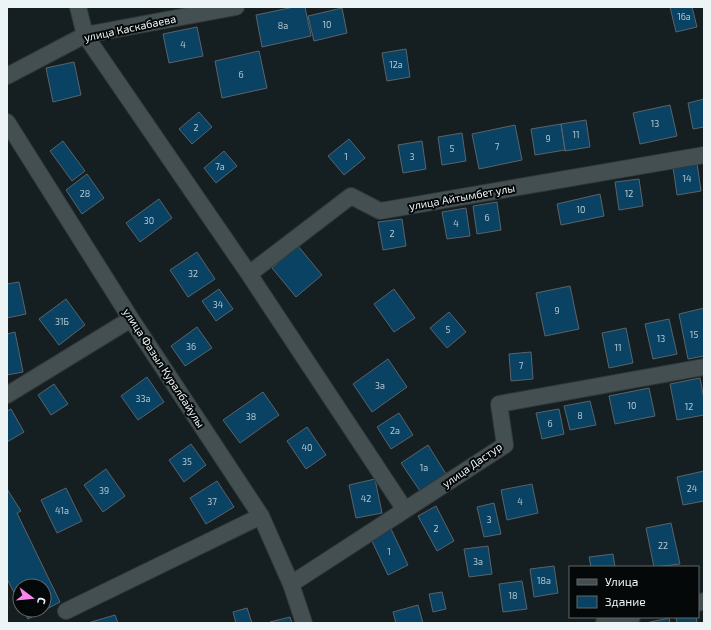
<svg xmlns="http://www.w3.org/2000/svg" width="711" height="630" viewBox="0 0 711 630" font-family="'Exo 2',sans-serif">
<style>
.building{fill:#094263;stroke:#5a6369}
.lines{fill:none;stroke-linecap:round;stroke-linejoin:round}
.minor-casing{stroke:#32383a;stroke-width:18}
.minor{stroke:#444f52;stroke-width:16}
.labels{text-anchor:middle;stroke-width:4;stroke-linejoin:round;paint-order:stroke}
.number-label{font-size:9px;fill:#b4c8d0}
.street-label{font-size:11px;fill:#edf4f5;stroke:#050809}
</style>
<rect width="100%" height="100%" fill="#151f22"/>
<path class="building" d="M294,7h11l6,29 -49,11 -6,-32z
M670,7h22l5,20 -21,5z
M342,8l5,25 -33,8 -6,-25z
M197,27l6,29 -34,7 -6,-29z
M406,49l4,28 -23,4 -5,-28z
M259,51l8,37 -45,10 -7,-37z
M74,62l7,33 -28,7 -7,-34z
M704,99v28l-11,2 -5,-26z
M670,105l7,31 -37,8 -7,-31z
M199,112l13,15 -20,17 -13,-15z
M586,120l4,27 -25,4 -4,-27z
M561,124l4,26 -30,5 -4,-26z
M515,125l7,35 -43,9 -7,-35z
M462,133l4,28 -24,4 -4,-28z
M349,139l16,19 -21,17 -16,-19z
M63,141l22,30 -13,10 -22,-30z
M422,141l4,28 -23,4 -5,-28z
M224,151l13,15 -21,17 -12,-15z
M697,163l4,28 -24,4 -4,-28z
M87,174l17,24 -22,16 -16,-24z
M639,179l4,27 -24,4 -4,-28z
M600,194l4,22 -43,9 -4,-21z
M159,199l13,19 -32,24 -14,-19z
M497,202l4,28 -24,4 -4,-28z
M466,208l4,28 -23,3 -5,-27z
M402,219l4,27 -23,4 -5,-28z
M298,246l24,29 -26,22 -24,-29z
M197,252l18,27 -27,18 -18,-27z
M19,282l7,32 -19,4v-34z
M570,286l9,43 -34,7 -9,-43z
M219,289l14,20 -17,12 -14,-20z
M394,289l21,29 -21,14 -20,-28z
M66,299l19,26 -26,20 -20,-26z
M704,308v48l-16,3 -9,-45z
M449,312l17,20 -19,16 -17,-20z
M669,319l8,35 -24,5 -8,-35z
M197,327l15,21 -27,18 -14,-20z
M626,328l7,35 -24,5 -7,-35z
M15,332l8,40 -16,3v-41z
M531,352l2,27 -22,2 -2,-27z
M388,359l19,28 -35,25 -19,-28z
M147,377l17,25 -26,18 -17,-24z
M700,378l4,21v16l-27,5 -7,-36z
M54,384l14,20 -17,11 -13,-20z
M649,388l6,28 -40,8 -6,-28z
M263,392l16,23 -39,28 -17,-23z
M590,401l6,24 -26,5 -6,-24z
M11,409l13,23 -17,10v-31z
M559,409l5,25 -22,5 -6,-26z
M399,413l14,22 -22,14 -14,-22z
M307,427l19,28 -20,14 -19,-28z
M191,444l15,21 -22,17 -15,-22z
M428,445l18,29 -26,17 -19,-28z
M106,469l19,27 -22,16 -19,-27z
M704,471v30l-21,4 -6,-28z
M375,479l7,34 -26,5 -7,-33z
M217,481l17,26 -28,17 -16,-26z
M532,484l6,29 -31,7 -6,-30z
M66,488l16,33 -25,12 -16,-33z
M7,489l14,22 -4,2 43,89 -32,17 -5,-9h21v-24h-24v18l-13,-25z
M494,503l7,31 -17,3 -7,-30z
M436,506l18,35 -17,10 -19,-35z
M671,523l9,41 -26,3 -8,-39z
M391,529l17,36 -20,10 -17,-36z
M488,546l4,28 -23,3 -5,-28z
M613,554l2,13h-24l-2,-10z
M554,566l4,27 -24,4 -4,-28z
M522,581l5,28 -24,3 -4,-28z
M442,592l4,17 -13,3 -4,-18z
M418,605l5,18h-27l-3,-11z
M247,608l5,15h-16l-3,-11z
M115,615l3,8h-30z
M290,617l2,6h-21l-1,-1z
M676,617h20l1,6h-20z
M669,618l1,5h-24z"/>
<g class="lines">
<g class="minor-casing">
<path id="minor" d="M78,7l7,28 164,239 156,236
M7,76l78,-41 151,-28
M7,122l124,197 130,197 30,68 13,39
M249,274l102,-78 29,15 324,-56
M7,395l124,-76
M291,584l214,-139 -6,-41 205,-37
M698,603l6,-2
M66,611l195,-95
M604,623l28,-6"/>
</g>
<use href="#minor" class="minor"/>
</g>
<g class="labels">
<g class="number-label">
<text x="684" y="20">16а</text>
<text x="327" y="28">10</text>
<text x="283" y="29">8а</text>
<text x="183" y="48">4</text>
<text x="396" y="68">12а</text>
<text x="241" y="78">6</text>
<text x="655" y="127">13</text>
<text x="196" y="131">2</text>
<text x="576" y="138">11</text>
<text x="548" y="142">9</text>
<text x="497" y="150">7</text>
<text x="452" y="152">5</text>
<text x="346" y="160">1</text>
<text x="412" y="160">3</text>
<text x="220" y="170">7а</text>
<text x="687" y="182">14</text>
<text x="85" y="197">28</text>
<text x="629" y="197">12</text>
<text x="581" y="213">10</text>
<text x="487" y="221">6</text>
<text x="149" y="224">30</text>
<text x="456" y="227">4</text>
<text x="392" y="237">2</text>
<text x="193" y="277">32</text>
<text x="218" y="308">34</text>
<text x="557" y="314">9</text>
<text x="62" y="325">31Б</text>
<text x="448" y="333">5</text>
<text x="694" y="338">15</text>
<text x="661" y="342">13</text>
<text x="191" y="350">36</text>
<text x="618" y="351">11</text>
<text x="521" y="369">7</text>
<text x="380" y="389">3а</text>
<text x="143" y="402">33а</text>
<text x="632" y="409">10</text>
<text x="689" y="410">12</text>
<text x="580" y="419">8</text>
<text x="251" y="420">38</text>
<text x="550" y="427">6</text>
<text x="395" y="434">2а</text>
<text x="307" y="451">40</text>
<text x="187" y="465">35</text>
<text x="424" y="471">1а</text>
<text x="692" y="492">24</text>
<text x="104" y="494">39</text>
<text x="366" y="502">42</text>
<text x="212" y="505">37</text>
<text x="520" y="505">4</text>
<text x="62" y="514">41а</text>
<text x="489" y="523">3</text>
<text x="436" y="532">2</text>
<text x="663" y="549">22</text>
<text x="389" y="555">1</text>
<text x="478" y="565">3а</text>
<text x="544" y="584">18а</text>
<text x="513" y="599">18</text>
</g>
<g class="street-label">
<text transform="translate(130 28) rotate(-12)" y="4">улица Каскабаева</text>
<text transform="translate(462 197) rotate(-10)" y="4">улица Айтымбет улы</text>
<text transform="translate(164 368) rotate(57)" y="4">улица Фазыл Куралбайулы</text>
<text transform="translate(472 465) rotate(-35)" y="4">улица Дастур</text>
</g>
</g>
<rect width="711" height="630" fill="none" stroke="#edf4f5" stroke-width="16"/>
<rect x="569" y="566" width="130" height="52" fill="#050809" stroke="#626667"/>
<rect x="577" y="579" width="20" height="6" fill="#444f52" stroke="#626667"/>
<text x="605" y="586" font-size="12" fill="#edf4f5">Улица</text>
<rect x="577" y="596" width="20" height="12" fill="#094263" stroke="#626667"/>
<text x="605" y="606" font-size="12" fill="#edf4f5">Здание</text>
<g transform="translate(32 598) rotate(106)"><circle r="19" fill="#050809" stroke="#626667"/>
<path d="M0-3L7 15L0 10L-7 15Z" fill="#f987e9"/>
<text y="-6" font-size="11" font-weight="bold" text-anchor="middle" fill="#edf4f5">С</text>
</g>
</svg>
